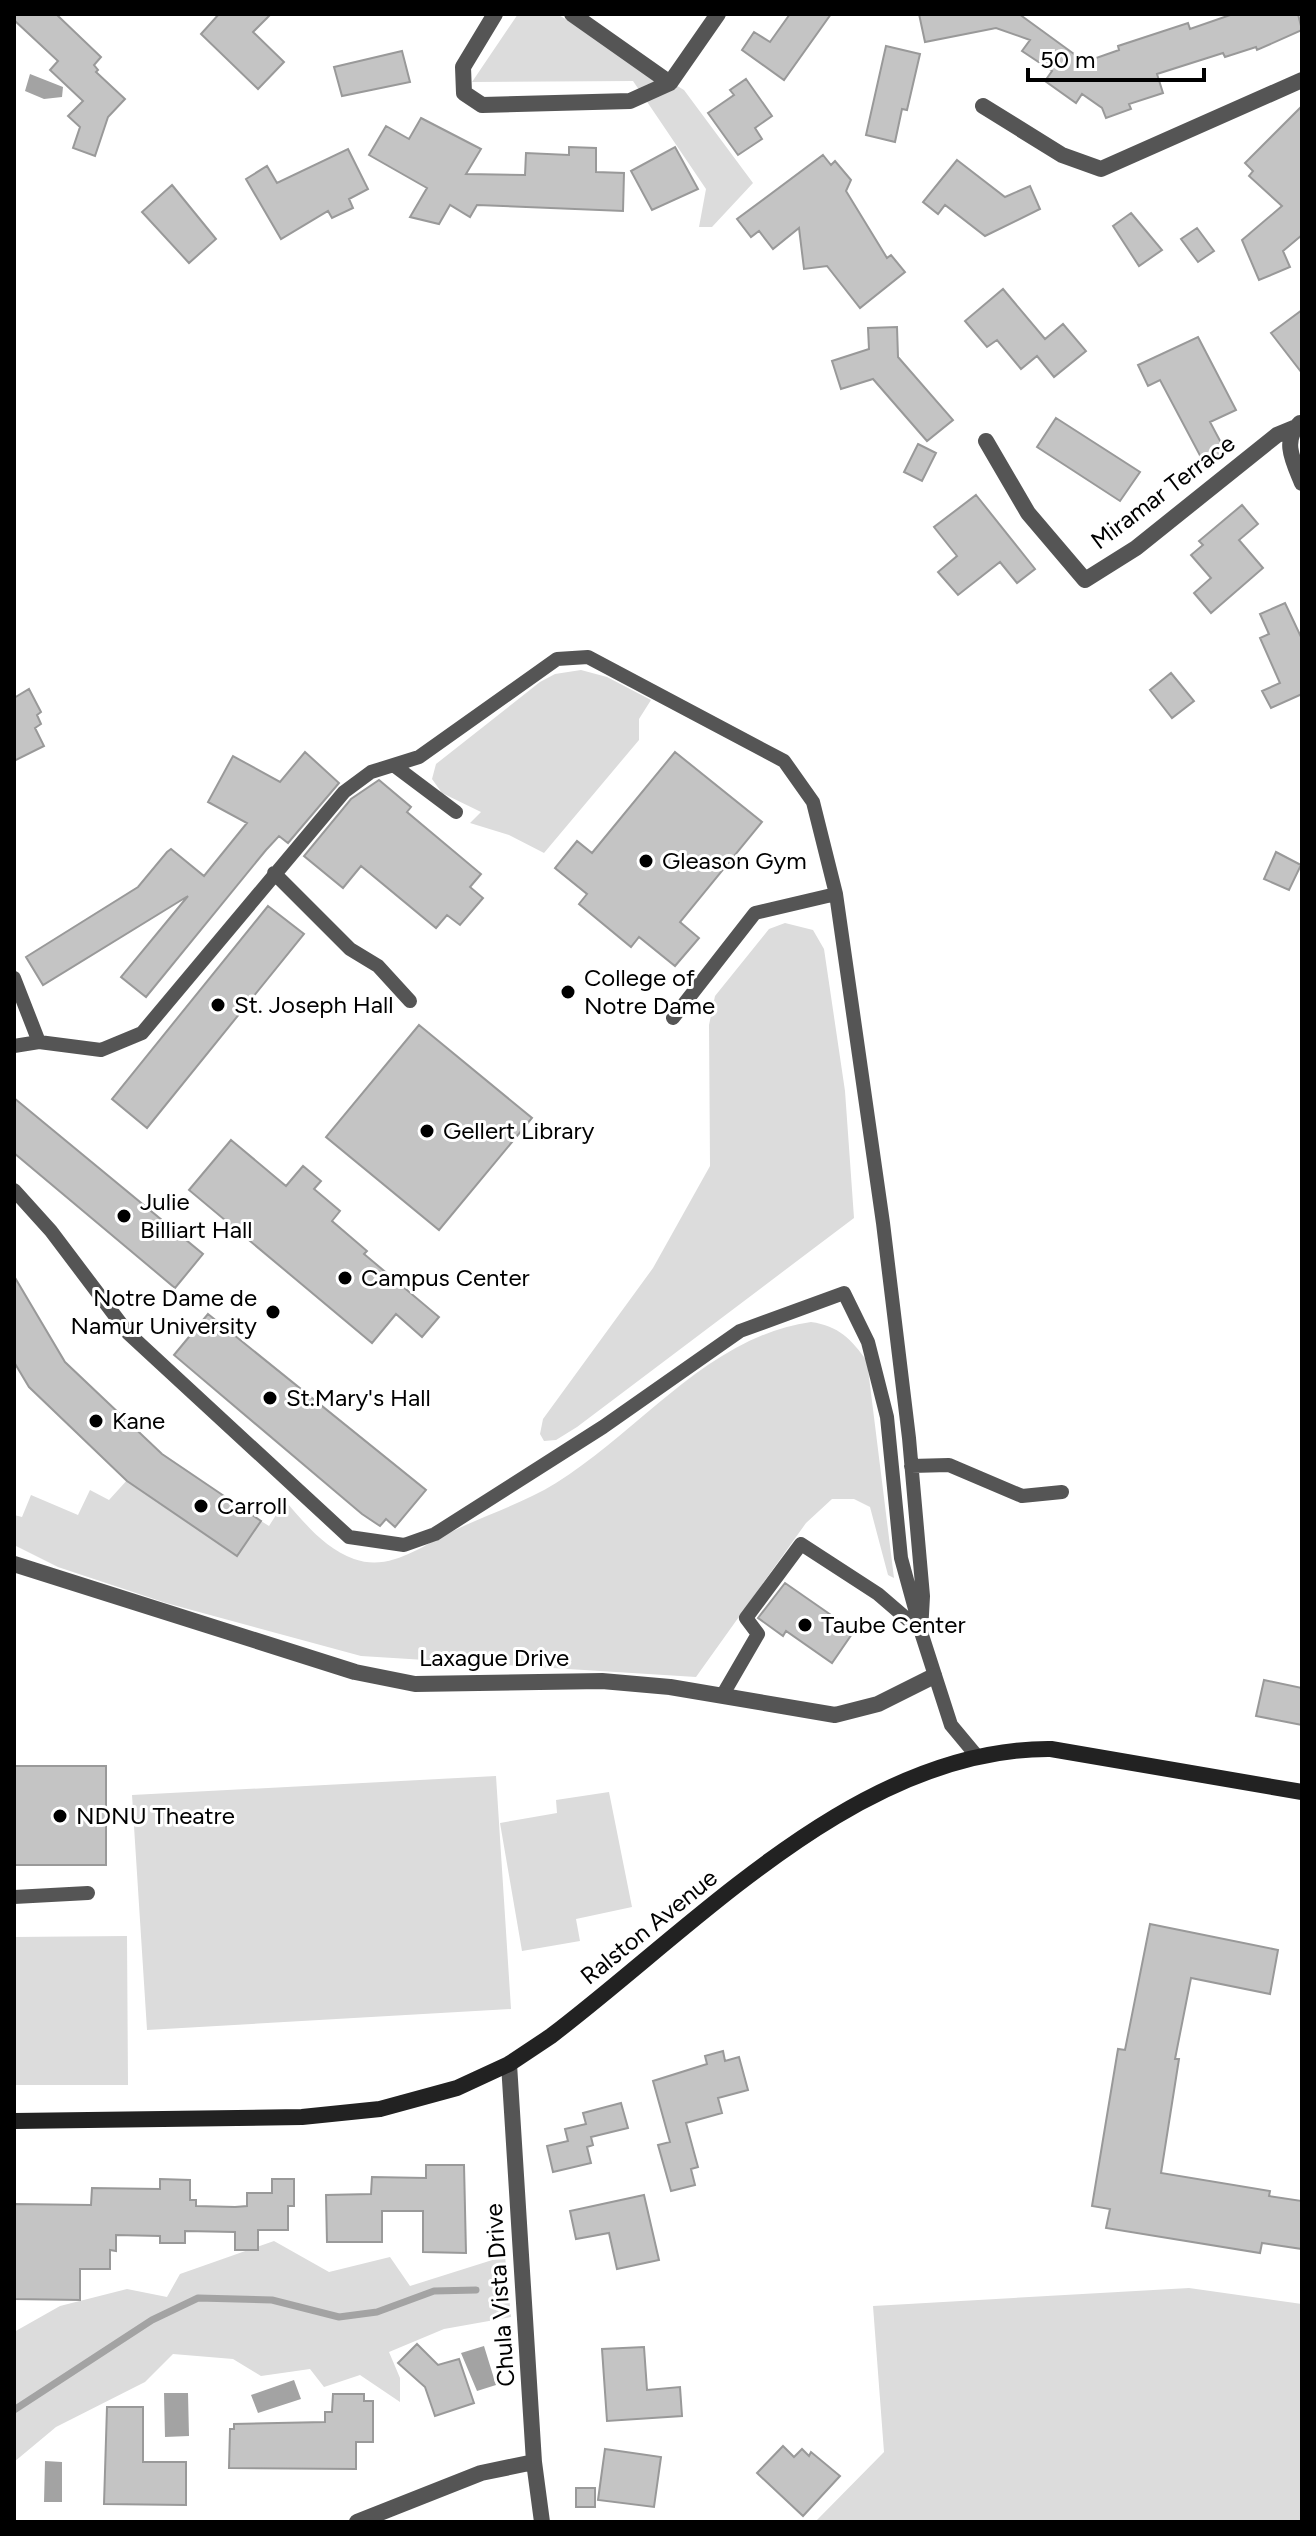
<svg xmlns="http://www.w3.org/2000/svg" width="1316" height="2536" viewBox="0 0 1316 2536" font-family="Figtree,sans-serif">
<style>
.green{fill:#dcdcdc}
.water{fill:#a3a3a3}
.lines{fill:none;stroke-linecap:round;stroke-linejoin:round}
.stream{stroke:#a3a3a3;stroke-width:7}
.building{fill:#c4c4c4;stroke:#999;stroke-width:2}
.service{stroke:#555;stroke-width:14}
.minor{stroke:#555;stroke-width:16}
.secondary{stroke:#222;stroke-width:16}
.poi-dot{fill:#000;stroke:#fff;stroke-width:3}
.labels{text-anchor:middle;stroke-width:6;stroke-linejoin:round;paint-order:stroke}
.street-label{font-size:24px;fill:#000;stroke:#fff}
.poi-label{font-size:24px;fill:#000;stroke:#fff;text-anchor:start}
</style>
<rect width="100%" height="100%" fill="#fff"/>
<path class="green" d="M518,14h39l127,76 69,93 -41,44h-13l7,-38 -73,-108 -161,1z
M581,670l26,7 44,23 -12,19v21l-95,113 -35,-18 -39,-12 11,-11 -39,-19 -10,-14 4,-15 104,-82 15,-8z
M785,923l28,7 11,19 21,142 9,127 -277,209 -21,13 -12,1 -4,-7 3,-15 110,-151 57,-102 -1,-141 6,-29 54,-67z
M811,1322c28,4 40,17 56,39l27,217 -6,-3 -18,-68 -16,-8h-22l-26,24 -110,154 -335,-21 -195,-53 -108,-36 -44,-22v-30l8,2 9,-22 47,20 12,-25 19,10 20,-22 12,13 96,65 24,-35 8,5 16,-25c21,23 39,47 69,58 36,13 67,-13 97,-27 34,-17 73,-29 105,-49 84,-52 153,-147 255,-161z
M496,1776l15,233 -364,21 -15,-235z
M609,1792l23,115 -56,12 4,22 -58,10 -22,-128 57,-10 -1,-13z
M127,1936l1,149h-114v-148z
M274,2241l55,31 61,-15 20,29 95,-30 6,61 -67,12 -55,23 11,26v24l-40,-27 -36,12 -14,-18 -49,7 -28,-17 -60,-5 -28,28 -89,45 -42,35v-130l46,-26 67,-17 40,8 13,-23z
M1189,2288l113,16v218h-487l69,-70 -11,-146z"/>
<path class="water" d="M30,74l33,13 -1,10 -18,2 -19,-8z
M484,2346l12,39 -19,6 -16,-38z
M294,2380l7,19 -43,14 -7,-18z
M164,2393h24l1,43 -24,1z
M45,2461l17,1v40h-18z"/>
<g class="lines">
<path class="stream" d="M14,2410l138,-90 46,-22 74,2 67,17 38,-5 57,-21 42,-1"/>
</g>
<path class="building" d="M14,14h42l45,43 -7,8 4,5 -2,2 29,27 -17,18 -13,39 -22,-8 7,-21 -12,-11 15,-15 -33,-31 8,-9 -44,-41z
M219,14h52l-18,18 31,30 -26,27 -57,-55z
M790,14h41l-47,66 -42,-30 12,-18 16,10z
M919,14h100l66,48 34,-12 -1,-4 70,-23 2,6 43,-15h65l4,16 -45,20 -1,-3 -31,10 -2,-4 -66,21 6,19 -34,11 2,5 -25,9 -4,-10 -20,-14 -6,9 -31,-22 7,-10 -30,-20 8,-11 -34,-12 -71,14z
M886,46l34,8 -13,56 -5,-1 -7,33 -29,-7z
M402,51l8,31 -68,14 -8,-29z
M746,79l26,37 -17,12 7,11 -24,16 -30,-42 26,-18 -4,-5z
M1302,106v129l-19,16 7,16 -31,13 -17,-40 40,-34 -33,-30 4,-5 -8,-8z
M421,118l60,31 -15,25 59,1 1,-22 43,2v-8l27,1v24l28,1 -1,38 -146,-6 -7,12 -20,-12 -11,19 -29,-7 17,-29 -58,-33 17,-29 23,13z
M675,147l23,42 -46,21 -21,-39z
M348,149l20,40 -19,10 4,9 -21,10 -4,-7 -47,28 -35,-60 21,-13 10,17z
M823,155l8,10 4,-4 16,19 -5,11 41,67 4,-3 14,17 -45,36 -33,-42 -23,3 -5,-41 -26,21 -14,-18 -8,6 -14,-18z
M957,160l48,37 25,-11 10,23 -55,27 -40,-31 -7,9 -15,-12z
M172,185l44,54 -27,24 -47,-51z
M1131,213l31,37 -23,16 -26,-40z
M1197,228l17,23 -16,11 -17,-23z
M1003,289l42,50 18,-15 23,27 -32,26 -17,-21 -16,13 -24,-29 -10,7 -22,-26z
M1302,310v63l-31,-40z
M897,327l1,30 55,63 -26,21 -54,-62 -32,10 -9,-28 37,-12 -1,-21z
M1198,337l38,73 -26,12 16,30 -22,11 -44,-83 -12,6 -10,-21z
M1056,418l84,54 -20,29 -83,-54z
M918,444l18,9 -14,28 -18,-9z
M976,495l59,74 -18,14 -17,-21 -42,33 -20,-23 19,-16 -23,-29z
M1242,505l16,19 -19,16 24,28 -52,45 -17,-20 17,-15 -20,-23 12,-10 -4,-4z
M1285,603l17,36v55l-31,14 -9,-17 18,-8 -20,-45 9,-4 -9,-20z
M1171,673l23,28 -22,17 -22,-28z
M29,689l12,23 -4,3 4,9 -6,4 9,18 -30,15v-63z
M305,752l34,31 -51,60 -9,-7 -13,14 -120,147 -25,-20 67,-81 -145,89 -17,-28 112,-70 29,-35 4,-3 33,27 43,-53 -39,-21 25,-46 47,26z
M675,752l87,70 -82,100 19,16 -24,28 -36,-29 -8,10 -52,-43 8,-10 -32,-26 22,-27 15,12z
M379,780l32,27 -4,5 74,62 -11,13 13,11 -23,27 -13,-10 -11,13 -75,-62 -18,22 -39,-32 47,-57z
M1276,852l25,13 -12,25 -25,-11z
M268,906l36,28 -157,194 -35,-29z
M419,1025l113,93 -93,112 -113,-93z
M14,1098l189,156 -28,34 -161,-135z
M231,1140l55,46 17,-20 18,15 -7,8 26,22 -8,10 35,30 -3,3 75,63 -17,20 -26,-23 -24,29 -183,-153z
M14,1276l51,86 97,92 99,67 -24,35 -110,-75 -98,-94 -15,-25z
M208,1314l218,176 -31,37 -9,-8 -6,7 -18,-12 -188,-159z
M785,1583l69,48 -22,32 -46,-32 -3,5 -25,-18z
M1264,1680l38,8v37l-46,-9z
M14,1766h92v99h-92z
M1150,1924l128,26 -8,44 -79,-16 -16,81h4l-18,114 109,18 -1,5 33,5v48l-40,-6 -2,10 -154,-25 4,-19 -18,-3 26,-157 7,1z
M723,2051l2,10 14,-4 9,33 -30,8 4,15 -36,10 12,44 -7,2 4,16 -24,6 -13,-46 12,-3 -17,-61 54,-17 -2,-8z
M621,2103l7,25 -37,9 2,8 -6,2 4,16 -38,9 -6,-26 21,-5 -3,-12 21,-5 -3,-11z
M426,2165h38l2,88 -43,-1v-41h-41v31h-55l-1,-47 45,-1 1,-17 54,1z
M160,2179l30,1v20h6v6l39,1 12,-1v-13h25v-14h22v27h-6v24h-30v20h-23v-18l-50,-1v12h-25v-7l-44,-1v16l-6,-1v19h-30v31l-66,-1 1,-95 76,1 1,-17 68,1z
M644,2195l15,65 -42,9 -8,-36 -33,6 -6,-28z
M417,2344l21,21 21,-6 15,44 -39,13 -10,-29 -27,-24z
M644,2347l3,43 33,-3 2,29 -75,5 -5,-72z
M333,2394h31v7h9v41h-17v27l-127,-1 1,-39h4v-5l91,-2v-10h7z
M107,2407h36v55h43v43l-82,-1z
M783,2446l11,11 8,-8 7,7 2,-4 29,24 -37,40 -46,-43z
M605,2449l56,8 -7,50 -56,-7z
M576,2488h19v19h-19z"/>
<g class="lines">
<path class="service" d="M396,767l60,45
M274,873l76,76 28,17 32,35
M14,978l25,64
M673,1018l82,-105 81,-19
M14,1046l25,-4 62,8 41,-17 202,-241 27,-20 48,-15 138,-98 31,-2 196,104 29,41 23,92 47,329 26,215 14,158 -2,36 30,93 25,30
M14,1190l37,41 77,102 221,204 55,8 31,-11 168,-107 137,-96 104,-38 24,49 19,75 14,141 17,62
M911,1466l38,-1 73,31 40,-4
M722,1696l36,-62 -12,-16 55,-74 77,50 43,37
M14,1897l74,-4"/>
<path class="minor" d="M495,14l-32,53 1,26 18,12 148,-4 40,-18 -98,-69
M670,83l48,-69
M983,106l79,49 39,14 201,-89
M1300,423c-19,17 -6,40 2,60
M986,441l42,72 57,67 51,-32 141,-113 17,-7
M14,1564l341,108 60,12 187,-3 68,6 165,28 43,-11 56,-28
M509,2064l25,398 8,60
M357,2522l124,-49 53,-11"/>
<path class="secondary" d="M14,2121l288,-4 78,-8 77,-21 52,-24 42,-28c144,-109 308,-289 500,-287l251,43"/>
</g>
<g class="poi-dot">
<circle cx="646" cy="861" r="8"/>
<circle cx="568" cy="992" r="8"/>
<circle cx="218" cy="1005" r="8"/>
<circle cx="427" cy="1131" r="8"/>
<circle cx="124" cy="1216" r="8"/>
<circle cx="345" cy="1278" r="8"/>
<circle cx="273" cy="1312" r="8"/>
<circle cx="270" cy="1398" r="8"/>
<circle cx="96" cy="1421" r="8"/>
<circle cx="201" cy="1506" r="8"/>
<circle cx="805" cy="1625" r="8"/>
<circle cx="60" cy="1816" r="8"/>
</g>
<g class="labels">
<g class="street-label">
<text transform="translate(1163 492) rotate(-37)" y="8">Miramar Terrace</text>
<text x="494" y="1666">Laxague Drive</text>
<text transform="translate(649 1927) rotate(-39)" y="8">Ralston Avenue</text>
<text transform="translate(500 2295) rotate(-94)" y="8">Chula Vista Drive</text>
</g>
<g class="poi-label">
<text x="662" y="869">Gleason Gym</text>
<text x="584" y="986">College of<tspan x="584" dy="28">Notre Dame</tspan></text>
<text x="234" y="1013">St. Joseph Hall</text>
<text x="443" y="1139">Gellert Library</text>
<text x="140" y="1210">Julie<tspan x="140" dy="28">Billiart Hall</tspan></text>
<text x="361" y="1286">Campus Center</text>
<text x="257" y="1306" text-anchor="end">Notre Dame de<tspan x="257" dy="28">Namur University</tspan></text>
<text x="286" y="1406">St.Mary's Hall</text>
<text x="112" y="1429">Kane</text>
<text x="217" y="1514">Carroll</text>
<text x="821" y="1633">Taube Center</text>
<text x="76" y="1824">NDNU Theatre</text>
</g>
</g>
<rect width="1316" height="2536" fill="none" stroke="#000000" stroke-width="32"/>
<path d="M1028 68v12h176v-12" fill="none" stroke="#000000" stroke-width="4"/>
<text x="1040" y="68" font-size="24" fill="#000000" stroke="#ffffff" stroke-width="6" paint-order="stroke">50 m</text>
</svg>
